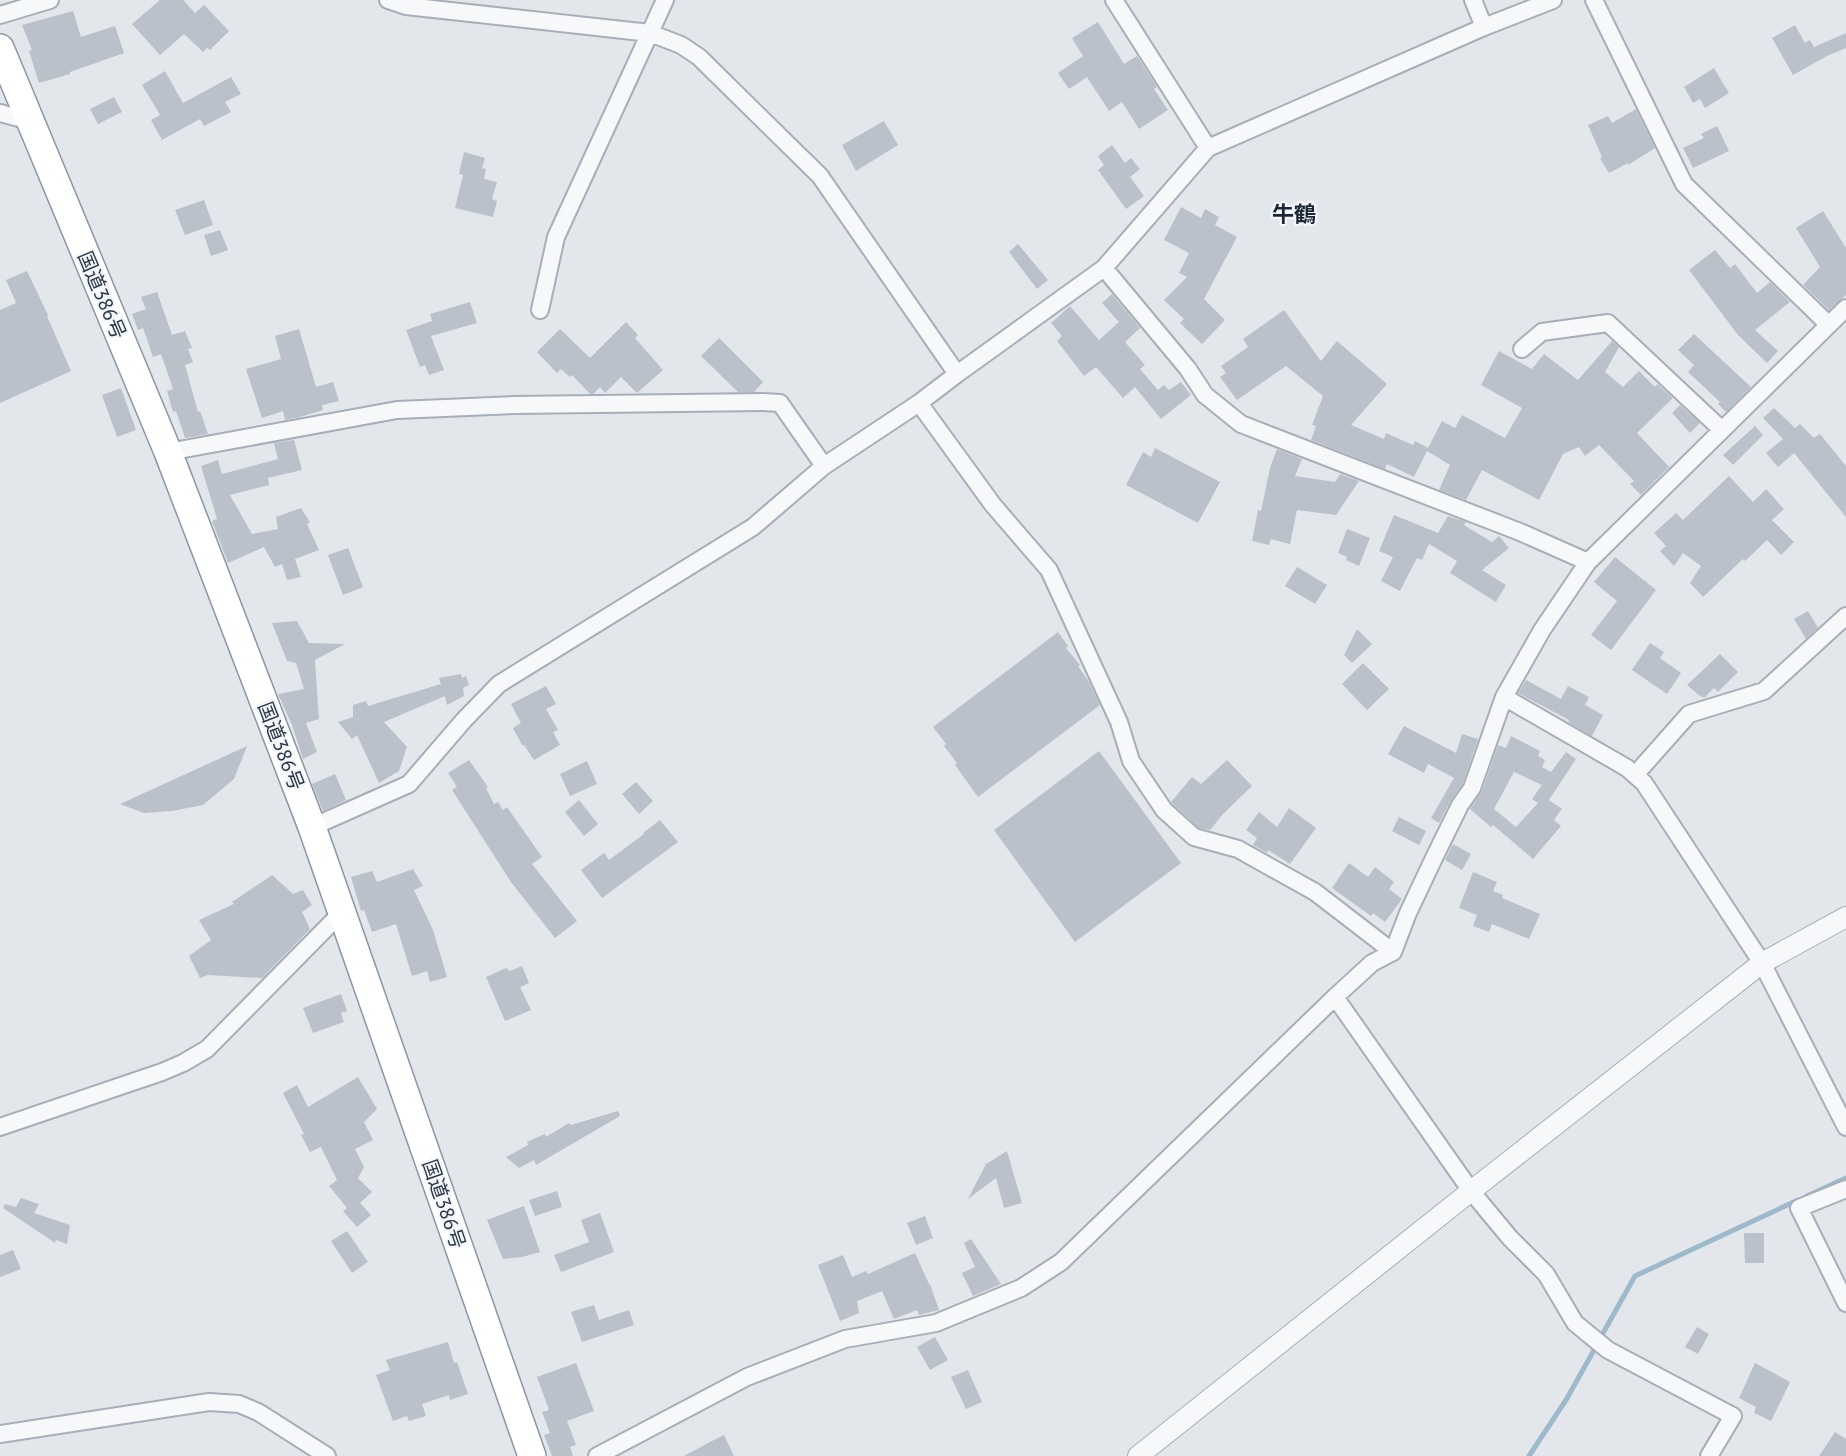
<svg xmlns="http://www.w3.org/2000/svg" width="1846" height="1456" viewBox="0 0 1846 1456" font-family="'PT Sans','Noto Sans JP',sans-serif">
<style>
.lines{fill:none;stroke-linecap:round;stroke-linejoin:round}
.stream{stroke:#9db9cc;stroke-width:5}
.building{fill:#bac1ca;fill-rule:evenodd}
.minor-casing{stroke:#a8aeb7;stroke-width:20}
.tertiary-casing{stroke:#a8aeb7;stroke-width:22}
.trunk-casing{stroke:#8a96a3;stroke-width:30}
.minor{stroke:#f6f8fa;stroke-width:16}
.tertiary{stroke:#f6f8fa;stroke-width:20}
.trunk{stroke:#fff;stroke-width:27}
.labels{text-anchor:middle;stroke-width:4.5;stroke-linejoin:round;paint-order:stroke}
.street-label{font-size:20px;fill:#2a3645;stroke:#f3f6f9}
.quarter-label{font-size:22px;font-weight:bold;fill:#1c2736;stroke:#f3f6f9}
</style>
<rect width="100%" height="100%" fill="#e3e7ec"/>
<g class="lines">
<path class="stream" d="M1807,1196l39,-18
M1602,1335l33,-59 163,-76
M1529,1456l37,-56 28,-50"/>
</g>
<path class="building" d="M160,0h23l12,13 9,-8 25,26 -19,19 -3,-2 -4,4 -19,-18 -24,21 -28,-31z
M73,11l8,26 34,-11 9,27 -54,19v2l-31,9 -10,-32 3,-1 -10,-25z
M1098,22l26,42 13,-8 20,31 -3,2 14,21 -29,19 -17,-27 -13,9 -22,-34 -18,12 -11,-16 25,-17 -11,-18z
M1795,25l10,18 5,-3 4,7 32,-14v15l-19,8 -34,19 -21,-37z
M1714,68l15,25 -24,15 -5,-9 -7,4 -9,-16z
M165,71l18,32 48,-26 10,17 -16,8 6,10 -27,14 -4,-7 -38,21 -11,-20 9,-5 -18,-30z
M114,97l8,15 -24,12 -8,-15z
M1636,109l19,39 -27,17v-2l-19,10 -9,-15 2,-1 -14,-32 20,-9 4,7z
M884,121l14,24 -42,26 -14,-26z
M1717,126l12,25 -36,17 -10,-20 21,-10 -3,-4z
M1112,145l13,18 6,-5 9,11 -10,8 14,19 -18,13 -28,-39 6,-5 -6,-9z
M464,152l21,6 -3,10 4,1 -2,10 13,3 -5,17 5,2 -4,16 -38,-9 8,-33 -4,-1z
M204,200l9,25 -28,10 -10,-25z
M1181,207l20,11 4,-9 14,8 -4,8 22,12 -33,62 21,21 -23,24 -22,-21 4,-4 -20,-19 23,-23 -8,-4 10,-20 -25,-13z
M1823,211l23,37v47l-17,15 -26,-25 17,-18 -24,-39z
M220,230l8,20 -17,6 -7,-21z
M1018,244l30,36 -11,9 -28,-37z
M1715,250l15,18 5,-4 22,29 13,-11 20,20 -35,28 23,21 -11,12 -29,-28 -49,-65z
M27,271l21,44 -1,1 24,55 -71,32v-93l16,-7 -10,-23z
M157,292l15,43 13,-4 7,17 -4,1 5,13 -8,3 13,47 2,-1 8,23 -23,4 -9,-27 -3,1 -6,-21 6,-2 -12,-35 -8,3 -10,-29 -5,2 -6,-16 14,-5 -5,-12z
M1112,294l28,34 -15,14 20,23 -5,4 18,21 6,-5 5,5 12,-8 10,13 -30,24 -26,-32 -12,11 -27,-31 -12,9 -27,-35 5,-5 -11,-13 19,-17 29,34 20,-18 -17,-19z
M470,302l7,21 -46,13 13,34 -15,5 -4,-10 -5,2 -14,-37 26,-9 -2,-7z
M1284,310l37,51 16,-20 50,43 -36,41 33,14 2,-6 27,12 2,-4 13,7 14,-27 13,7 7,-13 43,23 17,-30 -41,-23 18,-34 33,18 12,-15 34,26 34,-39 7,6 -14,25 18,15 16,-16 16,16 2,-3 16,14 -36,35 32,34 -28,28 -11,-11 4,-3 -35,-36 -14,11 -6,-9 -16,7 -24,46 -57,-30 -16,30 -27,-10 11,-25 -23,-14 -13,26 -27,-13 -2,5 -74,-29 5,-14 -4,-1 11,-29 -37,-30 -49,34 -17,-23 6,-4 -5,-7 27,-19 -5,-8z
M626,322l12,13 -3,3 28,32 -26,23 -16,-16 -16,16 -5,-6 -7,7h-3l-18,-19 -2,2 -9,-8 -4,4 -20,-21 23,-23 30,29z
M299,329l17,58 17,-5 6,19 -17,4 1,5 -23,7 -15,3 -2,-9 -21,7 -16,-49 35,-10 -6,-23z
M1694,334l57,53 -25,25 -8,-8 2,-2 -32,-30 6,-7 -16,-15z
M719,338l44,44 -9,10h-16l-37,-36z
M121,388l15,42 -19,7 -15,-42z
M1680,405l20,18 -10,10 -18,-20z
M1774,408l21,20 5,-4 14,14 6,-4 26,32v51l-52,-64 -16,14 -12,-14 17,-14 -20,-21z
M1755,426l8,9 -30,30 -10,-10z
M294,440l8,30 -34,8 1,7 -39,10 22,39 26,-5 -2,-12 25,-9 9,14 -3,2 12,26 -24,9 6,18 -14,3 -5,-16 -7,3 -11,-20 -36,16 -16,-42 5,-2 -16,-53 17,-6 4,14 56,-15 -4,-16z
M1155,448l65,34 -22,41 -72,-38 17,-33 8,5z
M1277,449l25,10 -7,17 40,6 5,-8 19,7 -23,34 -39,-5 -7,34 -19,-5 -2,6 -17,-4 6,-31 3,1 9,-43z
M1729,476l24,26 13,-13 18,20 -12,11 22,22 -13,13 -14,-15 -22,21 -2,-2 -40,38 -13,-14 11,-17 -18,-13 -9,13 -14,-15 6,-5 -12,-13 22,-20 7,7z
M1394,515l44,18 10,-17 18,6 -2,3 28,17 7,-6 10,12 -27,22 24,15 -10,17 -46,-29 7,-12 -28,-17 -7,16 -5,-2 -17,33 -19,-10 12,-24 -14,-6z
M1347,529l23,9 -11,28 -13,-6 1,-3 -9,-4z
M348,548l15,39 -20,8 -15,-40z
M1615,557l41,33 -45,60 -20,-15 26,-34 -23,-19z
M1297,567l30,18 -12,19 -30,-18z
M1808,611l10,17 -12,11 -12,-20z
M297,621l12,22 36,1 -30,16 4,59 -13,4 11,29 -14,7 -11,-34 -14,-31 26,-5 -8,-26 -9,-2 -15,-38z
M1357,629l15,15 -20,19 -8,-8z
M1058,632l10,14 -2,2 14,17 -2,1 11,16 11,23 -122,92 -23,-32 2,-2 -13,-17 2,-2 -13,-17z
M1650,643l14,9 -4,6 21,15 -14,21 -35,-24z
M1720,654l18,18 -20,20 -4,-4 -10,10 -2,-2 -1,1 -14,-12z
M1363,663l26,26 -22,21 -25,-26z
M461,674l1,4 4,-2 3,9 -6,3 1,8 -17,9 -2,-9 -61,26 23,25 -8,24 -20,12 -22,-48 -5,4 -14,-17 15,-5v-12l13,-4 2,5 73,-22 -2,-6z
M1526,680l35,19 7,-13 21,11 -4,8 18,10 -11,21 -24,-14 1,-2 -51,-27z
M546,686l10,18 -10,5 12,21 -5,2 7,13 -26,15 -10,-15h-2l-9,-17 8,-5 -10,-19z
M1404,726l52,27 6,-19 16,5 -15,44 -12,17 -12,23 -8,-5 23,-40 -26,-14 -4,9 -36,-19z
M1511,736l29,15 -2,5 7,4 -3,7 9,5 15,-20 10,7 -27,41 13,9 -8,11 7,6 -28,33 -40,-34 -2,2 -21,-18 12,-18 16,-46 8,3zM1514,772l28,13 -10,14 6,4 -22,24 -22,-18z
M247,746l-13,33 -31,26 -31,6 -28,2 -24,-9z
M1099,751l82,112 -106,79 -81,-112z
M469,760l19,27 -2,1 8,16 4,-2 5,8 4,-3 35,50 -10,7 45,57 -22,17 -44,-56 -59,-92 5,-3 -9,-14z
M1227,760l25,26 -29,28 -13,16 -11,-2 -28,-26 21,-25 9,7z
M587,761l10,23 -27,12 -10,-22z
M335,774l11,26 -23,11 -11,-27z
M636,782l17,19 -14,13 -17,-20z
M579,800l19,24 -14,12 -19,-24z
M1289,808l27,20 -26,36 -22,-14 -1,3 -14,-8 4,-7 -11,-8 13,-18 18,15z
M1399,817l27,14 -7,14 -27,-14z
M660,820l18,22 -76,56 -21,-28 23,-17 5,7 35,-26 -1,-1z
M1453,844l18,10 -9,16 -17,-10z
M1349,863l19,14 7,-10 19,15 -5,7 13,10 -17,23 -12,-9 -2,3 -39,-28z
M413,869l10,17 -9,4 19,40 14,47 -17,5 -3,-11 -15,5 -16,-52 -24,8 -8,-22 -3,1 -10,-34 21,-6 5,11z
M1473,872l24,10 -4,9 10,4 -1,3 38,16 -11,25 -37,-15 -3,8 -16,-6 4,-11 -18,-7z
M272,875l21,19 10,-4 9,15 -10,7 8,17 -48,49 -54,-3 -8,3 -11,-22 22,-16 -12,-20 35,-16 -2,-2z
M522,966l7,17 -9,4 11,23 -26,11 -19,-44 20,-9 4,3z
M341,994l6,17 -6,2 3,9 -31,11 -10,-25z
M358,1077l19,32 -13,13 9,18 -18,9 9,18 -6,11 14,14 -12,11 11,12 -14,12 -14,-16 4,-3 -18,-22 8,-6 -16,-33 -11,5 -9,-17 3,-1 -21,-41 14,-8 11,22z
M618,1111l2,5 -84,49 -2,-5 -15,8 -13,-11 22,-12 -1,-3 18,-8 1,3 23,-14 2,2z
M1007,1151l15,52 -18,5 -8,-30 -28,21 18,-35z
M557,1191l5,16 -27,9 -6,-16z
M21,1198l18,6 -5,9 36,12 -3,19 -11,-4 -1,3 -52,-35 2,-4 11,3z
M524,1206l16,46 -18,5 -19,2 -16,-39z
M600,1213l14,39 -53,20 -7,-17 35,-13 -8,-22z
M925,1216l8,22 -17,7 -9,-22z
M347,1231l21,31 -16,11 -21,-32z
M1744,1233h20v30h-19z
M971,1239l30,45 -28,12 -11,-23 13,-6 -11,-24z
M13,1250l8,19 -21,8v-22z
M915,1253l14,31h1l9,26 -20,5 -2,-5 -23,9 -12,-28 -25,10 2,12 -19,8 -22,-56 25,-10 9,22 14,-6 2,3z
M594,1305l5,15 30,-10 5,15 -52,17 -11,-30z
M1697,1327l12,7 -11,20 -13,-7z
M935,1337l13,23 -18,10 -13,-23z
M448,1342l6,21 3,-1 11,32 -18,6 -1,-5 -27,9 4,12 -17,5 -2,-5 -14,5 -17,-46 14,-5 -4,-10z
M576,1363l18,48 -27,10 9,24 -6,2 3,9h-21l-8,-21 6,-2 -8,-21 7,-2 -12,-33z
M1755,1363l35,19 -19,39 -17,-8 2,-6 -17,-9z
M968,1370l14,32 -16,7 -15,-32z
M1835,1432l11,7v17h-27z
M724,1435l10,21h-50l26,-14z"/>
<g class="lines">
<g class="minor-casing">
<path id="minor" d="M388,0l18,6 244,27 31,12 18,12 121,119 137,198
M1114,0l94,148
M1473,0l11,27
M1594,0l90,184 145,141
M0,15l50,-15
M0,113l30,8
M1104,268l84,101 17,26 36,29 279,108 68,30
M540,310l16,-73 109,-237
M1522,349l20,-17 66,-9 114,107
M919,403l74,102 56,65 70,152 12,39 33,49 30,27 44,12 77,43 78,60
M168,452l229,-42 117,-5 249,-3 17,1 44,63
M1504,697l123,71 17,15 118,180 84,164
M1635,775l54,-61 75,-23 82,-75
M312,827l97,-43 55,-64 35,-36 254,-157 71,-61 95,-63 38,-29 147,-106 104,-120 276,-121 69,-27
M1335,997l136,194 39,47 36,36 29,49 33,27 125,66 -24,40
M0,1127l162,-55 21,-9 24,-14 135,-137
M1846,1189l-47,19 47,95
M0,1434l209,-32 30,2 19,8 69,44
M597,1456l150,-79 98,-38 91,-16 85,-35 40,-26 274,-265 37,-34 21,-11 15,-39 26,-55 26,-53 12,-17 32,-91 38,-67 46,-68 258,-254"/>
</g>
<g class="tertiary-casing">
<path id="tertiary" d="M1138,1456l333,-265 291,-228 84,-46"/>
</g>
<g class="trunk-casing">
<path id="trunk" d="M0,48l168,404 144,375 220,629"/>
</g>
<use href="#minor" class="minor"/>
<use href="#tertiary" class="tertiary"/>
<use href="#trunk" class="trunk"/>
</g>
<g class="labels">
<g class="street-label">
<text transform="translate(102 295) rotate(67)" y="7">国道386号</text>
<text transform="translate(281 746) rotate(69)" y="7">国道386号</text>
<text transform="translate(444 1204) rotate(71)" y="7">国道386号</text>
</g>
<g class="quarter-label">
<text x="1294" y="222">牛鶴</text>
</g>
</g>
</svg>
